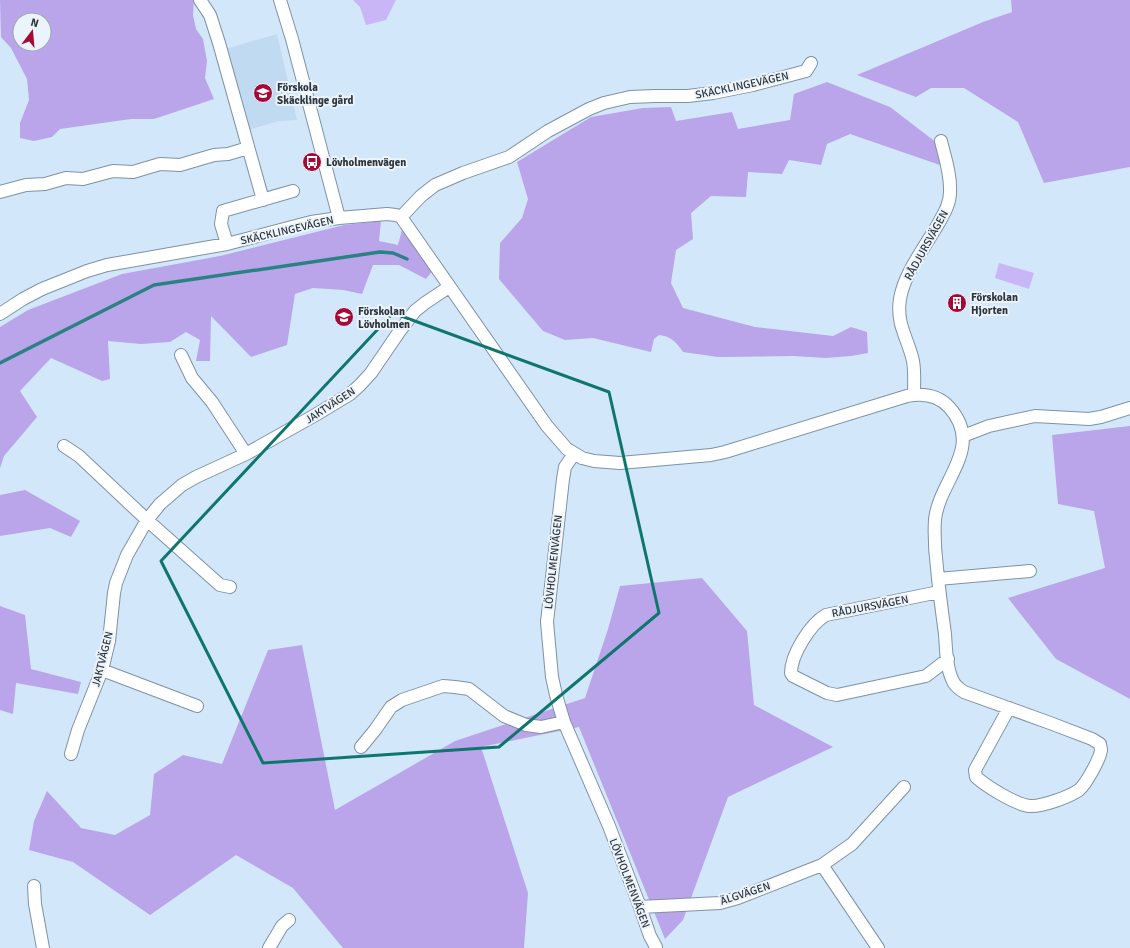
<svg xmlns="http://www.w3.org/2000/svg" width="1130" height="948" viewBox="0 0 1130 948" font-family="Signika,sans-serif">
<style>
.built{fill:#c0daf1}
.green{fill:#c9b6f6}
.forest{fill:#baa5eb;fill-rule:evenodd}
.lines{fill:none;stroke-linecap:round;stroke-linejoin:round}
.stream{stroke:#2a8285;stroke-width:3.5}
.minor-casing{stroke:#7f92a4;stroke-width:14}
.minor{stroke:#fff;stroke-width:12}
.marked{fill:none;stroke:#0f766e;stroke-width:3;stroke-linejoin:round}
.labels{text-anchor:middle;stroke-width:4;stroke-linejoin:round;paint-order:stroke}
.street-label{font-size:11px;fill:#2e353d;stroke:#ebf3fb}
.poi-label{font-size:11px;font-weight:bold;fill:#2e353d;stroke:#ebf3fb;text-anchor:start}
</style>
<rect width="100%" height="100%" fill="#d3e7fb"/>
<path class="built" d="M277,34l20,86 -18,1 -31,9 -23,-81z"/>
<path class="green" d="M353,0h43l-10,20 -20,5 -6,-18z
M999,263l35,10 -5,16 -34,-11z"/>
<path class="forest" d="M0,0h194l-1,15 3,14 7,10 4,22 -2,17 9,21 -60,20h-23l-71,10 -8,8 -18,4 -14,-3v-15l9,-23 -2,-21 -16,-31 -10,-11zM20,20h24v24h-24z
M1011,0h119v167l-86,16 -26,-61 -54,-34h-33l-15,9 -59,-22 126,-53 29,-10z
M827,82l63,25 47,36 3,22 -90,-31 -23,10 -6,21 -32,-5 -7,14 -34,-2 -2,25 -35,-1 -20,17 2,26 -17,11 -5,33 12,25 72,19 78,9 18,-9 16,5 1,21 -17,3 -25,2 -33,-2 -75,1 -35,-5c-6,-9 -12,-16 -24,-17l-5,4 -3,13 -58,-14 -28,2 -22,-9 -44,-52 1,-36 22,-25 6,-19 -11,-37 74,-45 52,-9 28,-1 5,14 56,-9 6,17 52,-9 4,-26z
M381,221l-2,20 19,4 5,-19 30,44 -7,9 -27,-14h-26l-11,29 -19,-4 -30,-2 -18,6 -8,51 -36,12 -40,-41 -1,45h-14l4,-21 -14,-8 -16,10 -29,2 -33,-3 2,38 -8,2 -51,-23 -31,33 17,26 -33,39 -4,12v-141l28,-17 94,-36 98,-18 124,-31z
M1130,426v273l-74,-40 -48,-61 97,-30 -11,-57 -36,-7 -6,-69z
M25,490l55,31 -9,16 -21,-9 -50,8v-41z
M702,578l45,53 7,74 79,42 -105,50 -45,123 -18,19 -86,-212 -98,20 47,146 -4,55h-181l-50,-60 -57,-33 -86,60 -77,-53 -44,-12 5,-29 13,-30 34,37 34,7 35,-20 4,-41 29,-19 39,9 46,-114 34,-5 33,165 120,-69 130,-43 23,-69 12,-43z
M0,606l25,9 6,54 50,13 -3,12 -62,-11 -3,31 -13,-4z"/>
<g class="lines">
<path class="stream" d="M0,363l154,-78 226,-33 13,1 14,6"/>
<g class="minor-casing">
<path id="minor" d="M200,0l10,15 9,28 44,157
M280,0l12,39 47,179
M0,192l26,-7 19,-1 21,-6 17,1 30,-8 20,1 27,-8 20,1 34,-10 14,-1 20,-6
M401,217l146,209 20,23 15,9 12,3 26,2 91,-8 14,-3 182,-56c15,-3 31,-1 42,11 36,40 -9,72 -14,112 -1,17 0,33 2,49 2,22 5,44 8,66 1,14 1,32 7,45 2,6 7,10 12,13l86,31 42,16 8,5c0,2 1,4 1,6 -1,9 -15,34 -22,40 -10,7 -38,17 -49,16 -14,-1 -44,-20 -54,-29l-1,-7 34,-62
M401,217l20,-21 14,-11 28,-12 46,-16 39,-26 41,-22 15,-6 26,-6 25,-1h33l25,-3 40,-8 53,-14 5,-8
M227,244l-6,-20 2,-13 70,-20
M0,314l23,-15 19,-10 45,-18 20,-6 120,-21 84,-22 28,-4 48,-4 9,1 5,2
M181,355l11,23 20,24 34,52
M914,395c0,-12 1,-23 -1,-34 -5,-23 -17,-36 -13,-62 4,-25 24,-51 37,-73 6,-11 13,-21 13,-34 1,-17 -5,-34 -9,-51
M963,436l26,-10 46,-10 54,3 12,-2 29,-9
M64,446l15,10 68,64 73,65 10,2
M574,454l-9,13 -2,12 -16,143 5,55 4,18 8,27 45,104 31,81 10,29 6,11
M938,579l92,-8
M939,592l-113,23c-16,9 -35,40 -35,58l2,3 34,17 10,2 89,-19 22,-17
M102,670l95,36
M361,747l14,-17 16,-23 11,-7 41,-14 12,1 14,2 35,27 22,9 15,2 23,-5
M71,754l7,-24 24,-60 7,-29 5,-48 2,-10 11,-28 20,-35 13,-16 22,-19 14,-8 50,-23 71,-40 33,-20 10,-9 11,-12 28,-41 16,-21 10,-8 24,-16
M822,865l56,83
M34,886l1,18 8,44
M640,907l80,-4 18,-5 84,-33 30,-21 52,-57
M269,948l13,-22 7,-6"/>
</g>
<use href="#minor" class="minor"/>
</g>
<path class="marked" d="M393,313l216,79 50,221 -160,134 -236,16 -102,-202z"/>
<defs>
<g id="school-disc" transform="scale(1)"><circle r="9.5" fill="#a50a36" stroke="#ebf3fb"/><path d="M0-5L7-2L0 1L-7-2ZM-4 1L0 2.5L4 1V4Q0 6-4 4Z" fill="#fff"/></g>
<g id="bus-disc" transform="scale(1)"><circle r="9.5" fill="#a50a36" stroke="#ebf3fb"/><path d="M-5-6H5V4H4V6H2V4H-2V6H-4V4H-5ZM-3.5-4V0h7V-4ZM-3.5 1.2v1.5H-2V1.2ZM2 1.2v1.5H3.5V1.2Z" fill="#fff"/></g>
<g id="building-disc" transform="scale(1)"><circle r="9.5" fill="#a50a36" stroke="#ebf3fb"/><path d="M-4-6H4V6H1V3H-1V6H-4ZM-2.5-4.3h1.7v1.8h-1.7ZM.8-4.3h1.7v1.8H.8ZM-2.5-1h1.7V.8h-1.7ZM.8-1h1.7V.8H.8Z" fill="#fff"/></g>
</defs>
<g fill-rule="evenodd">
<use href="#school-disc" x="263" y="93"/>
<use href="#bus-disc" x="312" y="162"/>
<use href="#building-disc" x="957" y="303"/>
<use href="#school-disc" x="344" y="317"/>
</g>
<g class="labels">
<g class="street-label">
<text transform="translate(742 85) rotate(-12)" y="4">SKÄCKLINGEVÄGEN</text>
<text transform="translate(287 230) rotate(-13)" y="4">SKÄCKLINGEVÄGEN</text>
<text transform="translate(926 245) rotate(-61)" y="4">RÅDJURSVÄGEN</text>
<text transform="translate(330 405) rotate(-33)" y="4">JAKTVÄGEN</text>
<text transform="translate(553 562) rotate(-84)" y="4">LÖVHOLMENVÄGEN</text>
<text transform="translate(870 606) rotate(-11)" y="4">RÅDJURSVÄGEN</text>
<text transform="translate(102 659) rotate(-76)" y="4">JAKTVÄGEN</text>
<text transform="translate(630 883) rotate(69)" y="4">LÖVHOLMENVÄGEN</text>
<text transform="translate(745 893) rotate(-18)" y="4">ÄLGVÄGEN</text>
</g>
<g class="poi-label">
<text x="277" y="91">Förskola<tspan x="277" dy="13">Skäcklinge gård</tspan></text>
<text x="326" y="166">Lövholmenvägen</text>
<text x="971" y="301">Förskolan<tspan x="971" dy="13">Hjorten</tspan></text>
<text x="358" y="315">Förskolan<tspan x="358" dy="13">Lövholmen</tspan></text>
</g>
</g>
<g transform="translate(32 32) rotate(16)"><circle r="19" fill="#ebf3fb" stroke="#9fa7af"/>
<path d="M0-3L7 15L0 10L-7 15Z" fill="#a50a36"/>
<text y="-6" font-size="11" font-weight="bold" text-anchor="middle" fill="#2e353d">N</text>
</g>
</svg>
